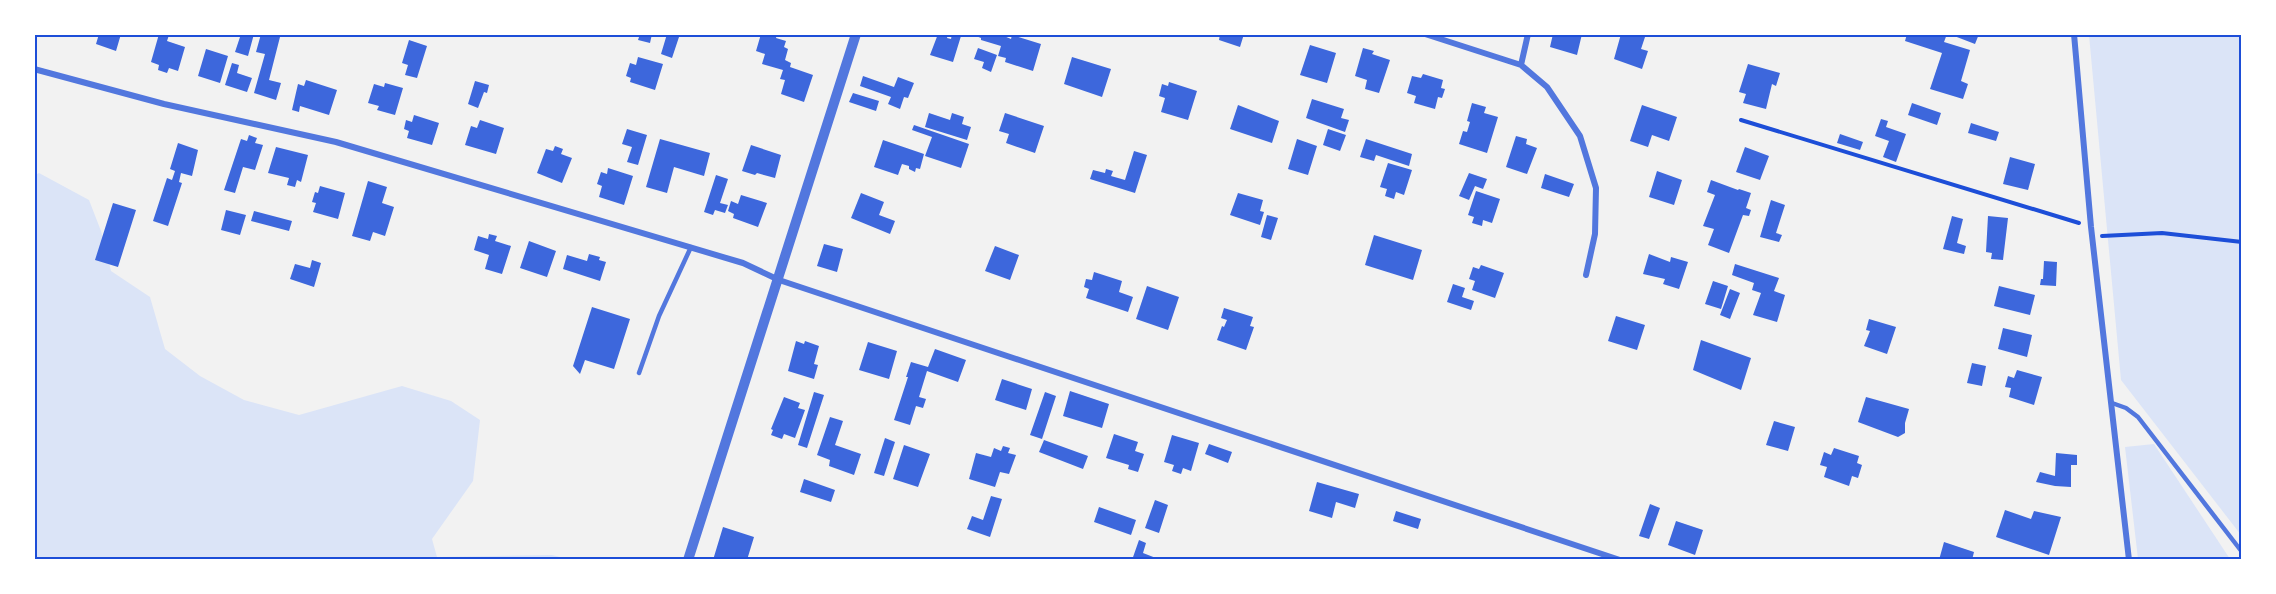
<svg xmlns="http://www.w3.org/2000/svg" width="2276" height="594" viewBox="0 0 2276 594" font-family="'Libre Baskerville',serif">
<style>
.green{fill:#dbe4f7}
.building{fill:#3d67dc}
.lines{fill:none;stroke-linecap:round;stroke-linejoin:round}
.path{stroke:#1d4ed8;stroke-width:4}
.service{stroke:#5277de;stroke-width:4.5}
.minor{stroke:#5277de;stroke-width:6}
.tertiary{stroke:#5277de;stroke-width:10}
.neatline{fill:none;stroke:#1d4ed8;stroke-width:2}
</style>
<rect width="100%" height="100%" fill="#f2f2f2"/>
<path class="green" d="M2089,35h152v500l-120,-155z
M39,173l50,27 12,31 10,40 39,26 15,52 35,27 44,24 55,15 103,-29 49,15 29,19 -7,61 -41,58 5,18 115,-2 16,4 -533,1 -1,-384z
M2154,444l76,115h-92l-13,-112z"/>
<path class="building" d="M99,34h22l-5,17 -20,-7z
M159,34l10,1 -2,6 18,6 -7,24 -9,-3 -2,5 -9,-3 1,-5 -8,-3z
M241,34h13l-6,22 -13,-4z
M261,34l19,3 -11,43 12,3 -5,17 -22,-7 11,-39 -9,-2z
M640,34h12l-2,9 -12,-3z
M667,34h13l-8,24 -11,-4z
M761,34h16l-1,4 10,3 -2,6 4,2 -3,11 6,3 -1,4 23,8 -9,27 -23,-8 4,-14 -5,-1 3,-9 -21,-6 3,-10 -9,-3z
M938,34h10l-1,4 4,1 1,-5 9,2 -8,26 -23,-7z
M971,34h33v2l7,3 1,-4 29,9 -8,27 -28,-9 1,-4 -8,-2 3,-10 -20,-6v-2z
M1220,34h24l-4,13 -21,-7z
M1553,34h29l-5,21 -27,-8z
M1621,34h25l-5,15 7,2 -6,18 -28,-10z
M1907,34h40l-3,8 26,8 -9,31 7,3 -5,15 -33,-10 12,-36 -37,-12z
M1949,34h30l-4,10z
M409,40l18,6 -10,32 -12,-3 3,-10 -6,-2z
M1310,45l26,8 -9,30 -27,-8z
M978,48l19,7 -6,17 -9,-4 2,-6 -10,-3z
M1363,48l11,3 -2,3 18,6 -11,33 -14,-4 2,-9 -12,-4z
M206,49l22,7 -8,27 -22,-7z
M638,57l25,7 -8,26 -25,-8 1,-4 -5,-2 4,-13 6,2z
M1072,57l39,12 -9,28 -38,-13z
M232,63l7,2 -2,8 15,5 -5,14 -22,-7z
M1748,64l32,9 -4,13 -4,-2 -6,25 -23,-6 3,-9 -7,-2z
M1423,74l20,6 -2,8 4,1 -3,9 -4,-1 -3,12 -21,-6 2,-7 -9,-3 5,-17 9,2z
M863,76l31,11 4,-10 16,6 -6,15 -4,-1 -4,12 -12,-5 3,-7 -31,-11z
M306,80l31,10 -8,25 -29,-9 -1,6 -7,-2 6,-26 6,2z
M475,81l14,4 -2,8 -3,-1 -6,16 -10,-4z
M1169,82l28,9 -9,29 -27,-8 4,-14 -6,-2 3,-12 6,2z
M385,83l18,5 -8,27 -18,-5 2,-4 -11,-3 6,-19 10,3z
M853,93l26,8 -3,10 -27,-9z
M1312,99l32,10 -3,9 8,2 -4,12 -39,-14z
M1472,103l14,4 -2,6 14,4 -11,36 -28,-9 4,-13 4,1 3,-10 -3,-1z
M1912,103l29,10 -4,12 -29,-10z
M1238,105l41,16 -7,22 -42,-14z
M1642,105l35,12 -8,24 -17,-6 -4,12 -18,-6z
M929,113l21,7 2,-7 12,4 -2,7 9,3 -4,13 -42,-13z
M1005,113l39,13 -9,27 -29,-10 3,-9 -10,-3z
M414,115l25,8 -7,22 -25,-7 2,-7 -5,-2 2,-9 6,2z
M1881,119l7,2 -2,6 20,7 -10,28 -13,-5 6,-16 -14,-5z
M480,120l24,8 -8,26 -31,-9 6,-19 6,2z
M1971,123l28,9 -3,9 -28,-8z
M914,125l55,19 -8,24 -36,-12 7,-19 -20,-7z
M627,129l20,6 -9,30 -11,-3 5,-15 -10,-3z
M1328,129l18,6 -6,16 -17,-6z
M1840,134l23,8 -3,8 -23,-7z
M249,135l8,3 -2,5 8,2 -8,25 -12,-3 -8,26 -11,-3 17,-51 6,2z
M1516,136l11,3 -1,5 11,4 -10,26 -21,-7z
M660,139l50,14 -6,23 -30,-9 -7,26 -21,-6z
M1297,139l20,7 -9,29 -20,-6z
M1366,139l46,15 -3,12 -33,-11 -2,6 -14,-4z
M883,140l41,14 -4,15 -4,-1 -1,4 -6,-3v-3l-7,-2 -4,11 -24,-8z
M178,143l20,7 -6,26 -11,-3 -2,9 3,1 -14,43 -15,-5 14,-43 5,2 3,-9 -5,-2z
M751,145l30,10 -6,23 -18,-5 -2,2 -13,-4z
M555,146l8,3 -2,5 11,4 -10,25 -25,-10 9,-24 7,2z
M276,147l32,8 -7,27 -4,-2 -2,7 -8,-2 2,-7 -21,-5z
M1745,147l24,9 -9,24 -24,-8z
M1134,151l13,4 -12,38 -45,-14 3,-9 12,3 1,-4 7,2 -2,5 14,4z
M2010,157l25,7 -7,26 -25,-6z
M1388,163l24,7 -8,25 -8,-3 -2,7 -9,-3 2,-7 -7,-2z
M608,168l25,8 -9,29 -25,-8 3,-11 -5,-2 4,-12 6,2z
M1657,171l25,9 -8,25 -25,-8z
M1469,173l18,6 -4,10 -8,-3 -6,14 -10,-4z
M1545,174l29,10 -5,13 -28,-9z
M716,175l12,4 -8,24 8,2 -3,8 -10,-3 -2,5 -9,-3z
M1711,180l27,10 1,-1 12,4 -5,15 5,2 -2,6 -6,-1 -14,38 -21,-8 6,-16 -11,-3 12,-31 -8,-3z
M368,181l19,6 -5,16 12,4 -9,29 -12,-4 -3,9 -18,-5z
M320,186l25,7 -7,26 -25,-7 3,-9 -4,-1 3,-10 3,1z
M1476,191l24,8 -8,24 -9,-3 -1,6 -10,-3 2,-6 -6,-2z
M861,193l23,9 -5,13 16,6 -5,13 -39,-16z
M1238,193l25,7 -3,11 4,1 -4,13 -30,-10z
M741,195l26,8 -9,24 -25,-9 1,-4 -6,-3 3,-10 7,3z
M1771,200l14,5 -9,28 6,2 -3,7 -19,-5z
M113,203l23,7 -18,57 -23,-7z
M226,210l20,5 -6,20 -19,-5z
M254,211l38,10 -3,10 -38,-10z
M1267,215l11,3 -7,22 -10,-3z
M1952,216l11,3 -6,24 9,3 -2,8 -21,-5z
M1988,216l20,2 -5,42 -12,-1 1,-6 -6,-1z
M489,234l8,2 -2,5 16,5 -9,28 -17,-5 4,-14 -15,-5 4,-14 10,3z
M1374,235l48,15 -9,30 -48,-15z
M529,241l27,10 -9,26 -27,-9z
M824,244l19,5 -6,23 -20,-6z
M995,246l24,9 -9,25 -25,-9z
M589,254l11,3 -1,3 7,2 -6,19 -37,-12 4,-14 20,6z
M1649,254l21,8 1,-5 17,5 -9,27 -16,-5 2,-5 -22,-5z
M312,260l9,3 -7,24 -24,-8 5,-15 15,4z
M2044,261l13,1 -1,24 -16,-1 1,-6h2z
M1735,264l44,14 -5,13 11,4 -8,27 -24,-7 8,-22 -9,-3 2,-7 -22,-8z
M1481,265l23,8 -9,25 -23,-8 3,-9 -6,-2 4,-12 6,2z
M1094,272l28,9 -3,11 14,5 -5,15 -42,-14 3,-9 -5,-2 2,-8 6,1z
M1713,281l15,5 -7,23 -16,-5z
M1453,284l12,4 -3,9 12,4 -3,9 -24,-8z
M1147,286l32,11 -11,33 -32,-11z
M1999,286l36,9 -5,20 -36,-9z
M1730,289l10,4 -10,26 -10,-4z
M592,307l38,12 -16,50 -29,-9 -5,14 -7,-8z
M1224,308l29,9 -3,9 4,1 -8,23 -29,-10 5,-14 2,1 3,-7 -6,-2z
M1616,316l29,9 -8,25 -29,-9z
M1869,319l27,8 -9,27 -23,-8 6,-15 -4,-1z
M2003,328l29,7 -5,22 -29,-8z
M1701,340l50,18 -10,32 -48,-20z
M796,341l8,3 1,-3 14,5 -5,18 4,1 -4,14 -26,-8z
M868,342l29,9 -8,28 -30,-9z
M935,349l31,11 -8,22 -31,-11 -8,26 7,2 -3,9 -7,-2 -6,19 -16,-5 14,-43h-2l5,-15 17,5z
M1972,363l14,3 -4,20 -15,-3z
M2017,370l25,7 -8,28 -25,-8 2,-9 -6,-1 3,-11 6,2z
M1002,379l30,10 -6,21 -31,-10z
M1070,391l39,13 -7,24 -39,-12z
M814,392l10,3 -17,53 -9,-3z
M1045,392l11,4 -14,43 -12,-4z
M784,397l16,6 -2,5 7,2 -10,28 -11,-4 -2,5 -11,-4 2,-5 -2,-1z
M1866,397l43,12 -4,14v10l-7,4 -40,-15z
M830,417l13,4 -8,24 26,9 -7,21 -25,-9 1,-6 -13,-5z
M1774,421l21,6 -7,24 -22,-6z
M1114,434l24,8 -3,9 9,3 -6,18 -10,-3 1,-4 -23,-7z
M1172,435l27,8 -8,28 -8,-3 -2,6 -9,-3 2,-6 -10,-3z
M885,438l10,4 -11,34 -10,-3z
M1044,440l44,16 -5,13 -44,-17z
M1209,444l23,8 -4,11 -23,-9z
M904,445l26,9 -12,33 -25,-8z
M1003,446l7,2 -2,5 8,2 -7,19 -9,-2 -5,15 -26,-8 7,-26 15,4 3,-9 7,3z
M1834,448l25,8 -2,7 5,2 -4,13 -6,-2 -3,10 -25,-9 3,-10 -7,-2 4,-13 7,3z
M2056,453l21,2v10h-6v22l-16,-1 -19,-4 4,-10 15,4z
M804,479l31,11 -4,12 -31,-10z
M1317,482l42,12 -4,14 -19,-6 -4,16 -23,-7z
M991,496l11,3 -12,38 -23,-8 5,-13 11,4z
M1155,500l13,5 -9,28 -14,-5z
M1650,504l10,4 -11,31 -10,-3z
M1099,507l37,13 -5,15 -37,-13z
M2005,510l26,9 3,-8 27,6 -12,38 -53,-18z
M1396,511l25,8 -3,10 -25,-8z
M1676,521l27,9 -8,25 -27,-10z
M723,527l31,10 -7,23h-34z
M1139,540l7,3 -3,10 18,7h-29z
M1944,542l30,10 -2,8h-33z"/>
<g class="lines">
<path class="path" d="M1741,120l338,103
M2102,236l60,-3 80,9"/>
<path class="service" d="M639,373l20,-57 32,-69
M2112,403l14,5 12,9 104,135"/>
<path class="minor" d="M1425,34l96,31 26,22 33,49 16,52 -1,46 -9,41
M2074,34l17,193 38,333
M1521,65l7,-31
M34,69l130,35 172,38 407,121 36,17 841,280"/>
<path class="tertiary" d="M688,560l168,-526"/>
</g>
<rect width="2276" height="594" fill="none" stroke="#ffffff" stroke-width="72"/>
<rect x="36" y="36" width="2204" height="522" class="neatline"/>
</svg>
